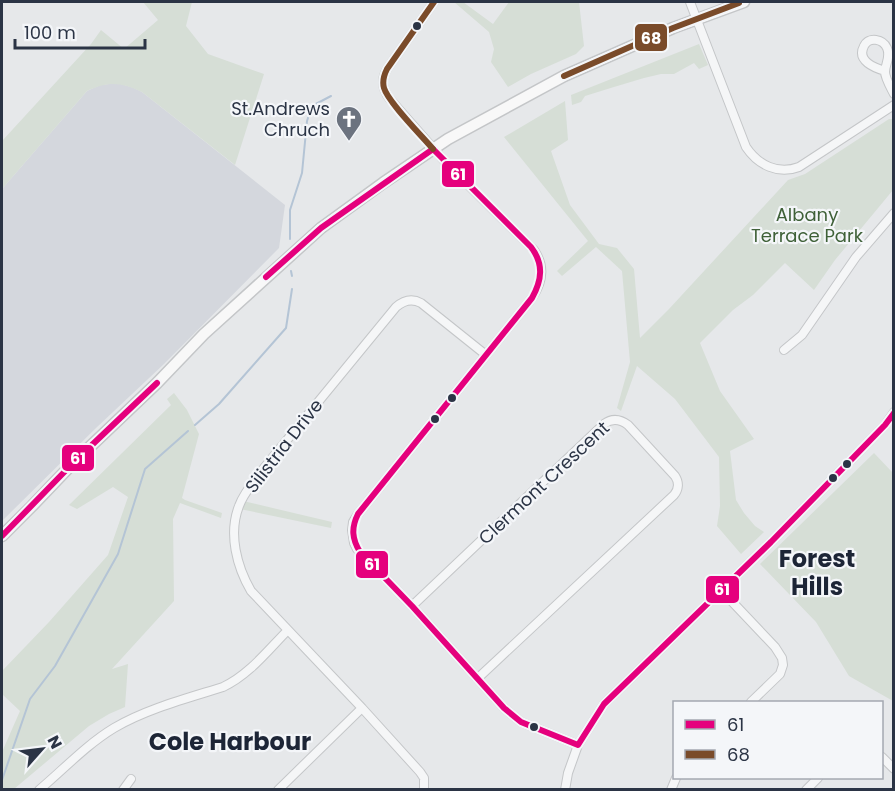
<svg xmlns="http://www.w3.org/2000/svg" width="895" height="791" viewBox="0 0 895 791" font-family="Poppins,sans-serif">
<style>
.built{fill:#d4d7dd}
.green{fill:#d6ded6}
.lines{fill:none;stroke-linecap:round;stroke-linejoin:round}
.stream{stroke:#b4c4d5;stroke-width:2}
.minor-casing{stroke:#c4c6c8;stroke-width:10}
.secondary-casing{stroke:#c4c6c8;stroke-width:13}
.minor{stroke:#f5f6f7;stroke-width:8}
.secondary{stroke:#f8f8f8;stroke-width:10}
.bus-1-casing{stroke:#f4f6f9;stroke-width:10}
.bus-2-casing{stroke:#f4f6f9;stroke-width:10}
.bus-1{stroke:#e5007d;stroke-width:6}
.bus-2{stroke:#7a4b2a;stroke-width:6}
.bus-dot{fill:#2b3445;stroke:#f4f6f9;stroke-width:2}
.labels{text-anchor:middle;stroke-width:4.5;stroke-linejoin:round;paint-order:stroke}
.poi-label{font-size:18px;fill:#2b3445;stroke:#f4f6f9;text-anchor:end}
.park-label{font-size:18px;fill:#3f6138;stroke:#f4f6f9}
.street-label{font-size:18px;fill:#2b3445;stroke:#f4f6f9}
.district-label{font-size:24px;font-weight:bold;fill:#1d2536;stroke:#f4f6f9}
.line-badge{stroke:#f4f6f9;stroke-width:2}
.badge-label{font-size:16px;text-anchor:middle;font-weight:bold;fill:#fff}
</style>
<rect width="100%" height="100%" fill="#e6e8ea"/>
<path class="built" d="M118,83l16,5 8,4 143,113 -6,43 -115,116 -68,64 -94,93v-332l85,-98 13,-6z"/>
<path class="green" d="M143,2h49l-6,24 22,28 56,20 -29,91 -93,-73c-21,-10 -34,-11 -55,-1l-85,98v-48l89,-97 10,-14 23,19 34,-29z
M454,2h9l30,22 16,-22h70l5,44 -8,8 -45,20 -23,13 -17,-25 3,-13 -5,-17z
M699,44l9,21 -9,4 -5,-6 -20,11h-13l-17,4 -30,9 -29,9 -4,6 -9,3 -1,-10z
M565,101l3,39 -17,11 19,54 29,39 18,4 17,21 6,69 29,-29 119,-129 17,-6 84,-55h4v71l-58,70 -21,30 -29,-27 -32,32 -20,15 -33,33 20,48 34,48 -24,12 6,49 8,13 11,13 9,6 -23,22 -24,-28 3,-20 -1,-49 -44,-58 -38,-33 -16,45 -4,-3 13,-46 -8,-91 -26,-24 -34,29 -5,-5 31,-30 -84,-104z
M174,393l13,17 12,24 -17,64 3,2 37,13 -1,5 -41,-15 -7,16 1,82 -62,68 16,-5 -3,43 -16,7 -20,12 -75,63h-12v-37l18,-41 -18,-17v-23l47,-49 59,-67 20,-58 -15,-10 -36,22 -8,-4 102,-100 -4,-6z
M874,453l19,20v228l-44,-25 -33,-54 -56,-58z
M243,501l89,21 -1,6 -91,-19z"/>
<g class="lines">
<path class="stream" d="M290,239v-29l12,-37 5,-52 5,-15 19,-10
M291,271l1,5
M195,425l24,-21 67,-76 6,-39
M2,780l28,-81 25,-33 63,-112 27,-85 43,-38"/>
<g class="minor-casing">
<path id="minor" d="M434,2l-47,67c-6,11 -5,19 2,29l58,66 87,86c11,16 9,32 -2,48l-174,216 -5,8 -1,8 2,13 3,6 55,57 92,102 17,14 57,23
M690,2l56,145c12,18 32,28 53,20l95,-62
M885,71c-10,-3 -29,-10 -21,-25 5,-10 19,-7 23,2 4,9 -2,16 -2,24 0,6 6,16 9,22
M784,350l18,-15 54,-78 38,-44
M721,590l54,57 7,11 1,7 -3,9 -29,28
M412,606l192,-182c8,-6 16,-5 24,1l47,51c4,6 4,13 -1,19l-196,183
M362,708l-111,-117c-14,-24 -23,-57 -12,-85 5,-14 16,-26 25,-38l132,-161c8,-7 16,-9 25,-4l65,52
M882,757l12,12
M39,790c25,-21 47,-45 75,-62 32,-19 74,-30 109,-41 26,-12 45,-37 65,-57
M123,790l8,-11
M278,790l84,-82 58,64 4,6v12
M565,790l3,-17 10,-28 26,-41 167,-162 114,-117 9,-13
M671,790l5,-12
M806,790l12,-12"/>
</g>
<g class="secondary-casing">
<path id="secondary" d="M2,536l30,-30 42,-44 83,-79 47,-49 117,-106 62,-45 65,-44 116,-63 109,-48 71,-26"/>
</g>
<use href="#minor" class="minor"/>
<use href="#secondary" class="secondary"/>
<g class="bus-1-casing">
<path id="bus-1" d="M266,277l55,-49 112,-79 98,98c13,17 11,33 1,51l-174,216c-7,14 -6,25 2,38l52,54 92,102 17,14 57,23 26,-41 167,-162 114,-117 9,-12
M2,536l72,-74 83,-79"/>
</g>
<g class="bus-2-casing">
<path id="bus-2" d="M564,76l109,-48 66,-25
M433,149c-11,-13 -45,-47 -49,-61 -2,-7 0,-13 3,-19l47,-67"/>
</g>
<use href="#bus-1" class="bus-1"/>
<use href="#bus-2" class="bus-2"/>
</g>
<defs>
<g id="church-pin" transform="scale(1.35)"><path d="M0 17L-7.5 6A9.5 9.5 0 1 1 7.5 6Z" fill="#6c737f" stroke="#f4f6f9"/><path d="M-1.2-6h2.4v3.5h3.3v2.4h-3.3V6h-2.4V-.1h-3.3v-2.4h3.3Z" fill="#fff"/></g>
</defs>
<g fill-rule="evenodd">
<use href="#church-pin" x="349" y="119"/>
</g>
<g class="bus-dot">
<circle cx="417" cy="26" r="5"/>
<circle cx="452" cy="398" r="5"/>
<circle cx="435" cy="419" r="5"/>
<circle cx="847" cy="464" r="5"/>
<circle cx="833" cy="478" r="5"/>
<circle cx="534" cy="727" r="5"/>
</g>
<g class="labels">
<g class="poi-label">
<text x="330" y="115">St.Andrews<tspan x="330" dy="21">Chruch</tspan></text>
</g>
<g class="park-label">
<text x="807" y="221">Albany<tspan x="807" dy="21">Terrace Park</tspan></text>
</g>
<g class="street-label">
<text transform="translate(284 446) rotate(-52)" y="6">Silistria Drive</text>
<text transform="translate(544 483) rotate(-43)" y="6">Clermont Crescent</text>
</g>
<g class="district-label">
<text x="817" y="567">Forest<tspan x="817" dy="28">Hills</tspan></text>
<text x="230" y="750">Cole Harbour</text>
</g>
</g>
<g class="line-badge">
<rect x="634" y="23" width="34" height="29" rx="6" fill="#7a4b2a"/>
<rect x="441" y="160" width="34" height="28" rx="6" fill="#e5007d"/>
<rect x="61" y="444" width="34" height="28" rx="6" fill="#e5007d"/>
<rect x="355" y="550" width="34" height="29" rx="6" fill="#e5007d"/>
<rect x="705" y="575" width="35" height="29" rx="6" fill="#e5007d"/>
</g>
<g class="badge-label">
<text x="651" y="44">68</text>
<text x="458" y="180">61</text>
<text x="78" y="464">61</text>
<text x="372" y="570">61</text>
<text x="722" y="595">61</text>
</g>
<rect width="895" height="791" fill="none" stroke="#2b3445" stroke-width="6"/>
<rect x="673" y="701" width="210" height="78" fill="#f4f6f9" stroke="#a4a8b1" stroke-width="1.5"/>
<rect x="685" y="720" width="30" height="9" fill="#e5007d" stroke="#a4a8b1" stroke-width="1.5"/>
<text x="727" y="731" font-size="18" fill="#2b3445">61</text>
<rect x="685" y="750" width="30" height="9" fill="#7a4b2a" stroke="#a4a8b1" stroke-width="1.5"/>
<text x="727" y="761" font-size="18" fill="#2b3445">68</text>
<g transform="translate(42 749) rotate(62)" stroke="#f4f6f9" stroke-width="4.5" paint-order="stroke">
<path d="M0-4.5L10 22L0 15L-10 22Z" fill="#2b3445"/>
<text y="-9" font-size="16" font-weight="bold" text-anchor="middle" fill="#2b3445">N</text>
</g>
<path d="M15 39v9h130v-9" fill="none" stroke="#2b3445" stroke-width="3"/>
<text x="24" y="39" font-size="18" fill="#2b3445" stroke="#f4f6f9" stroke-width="4.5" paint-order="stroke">100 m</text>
</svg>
